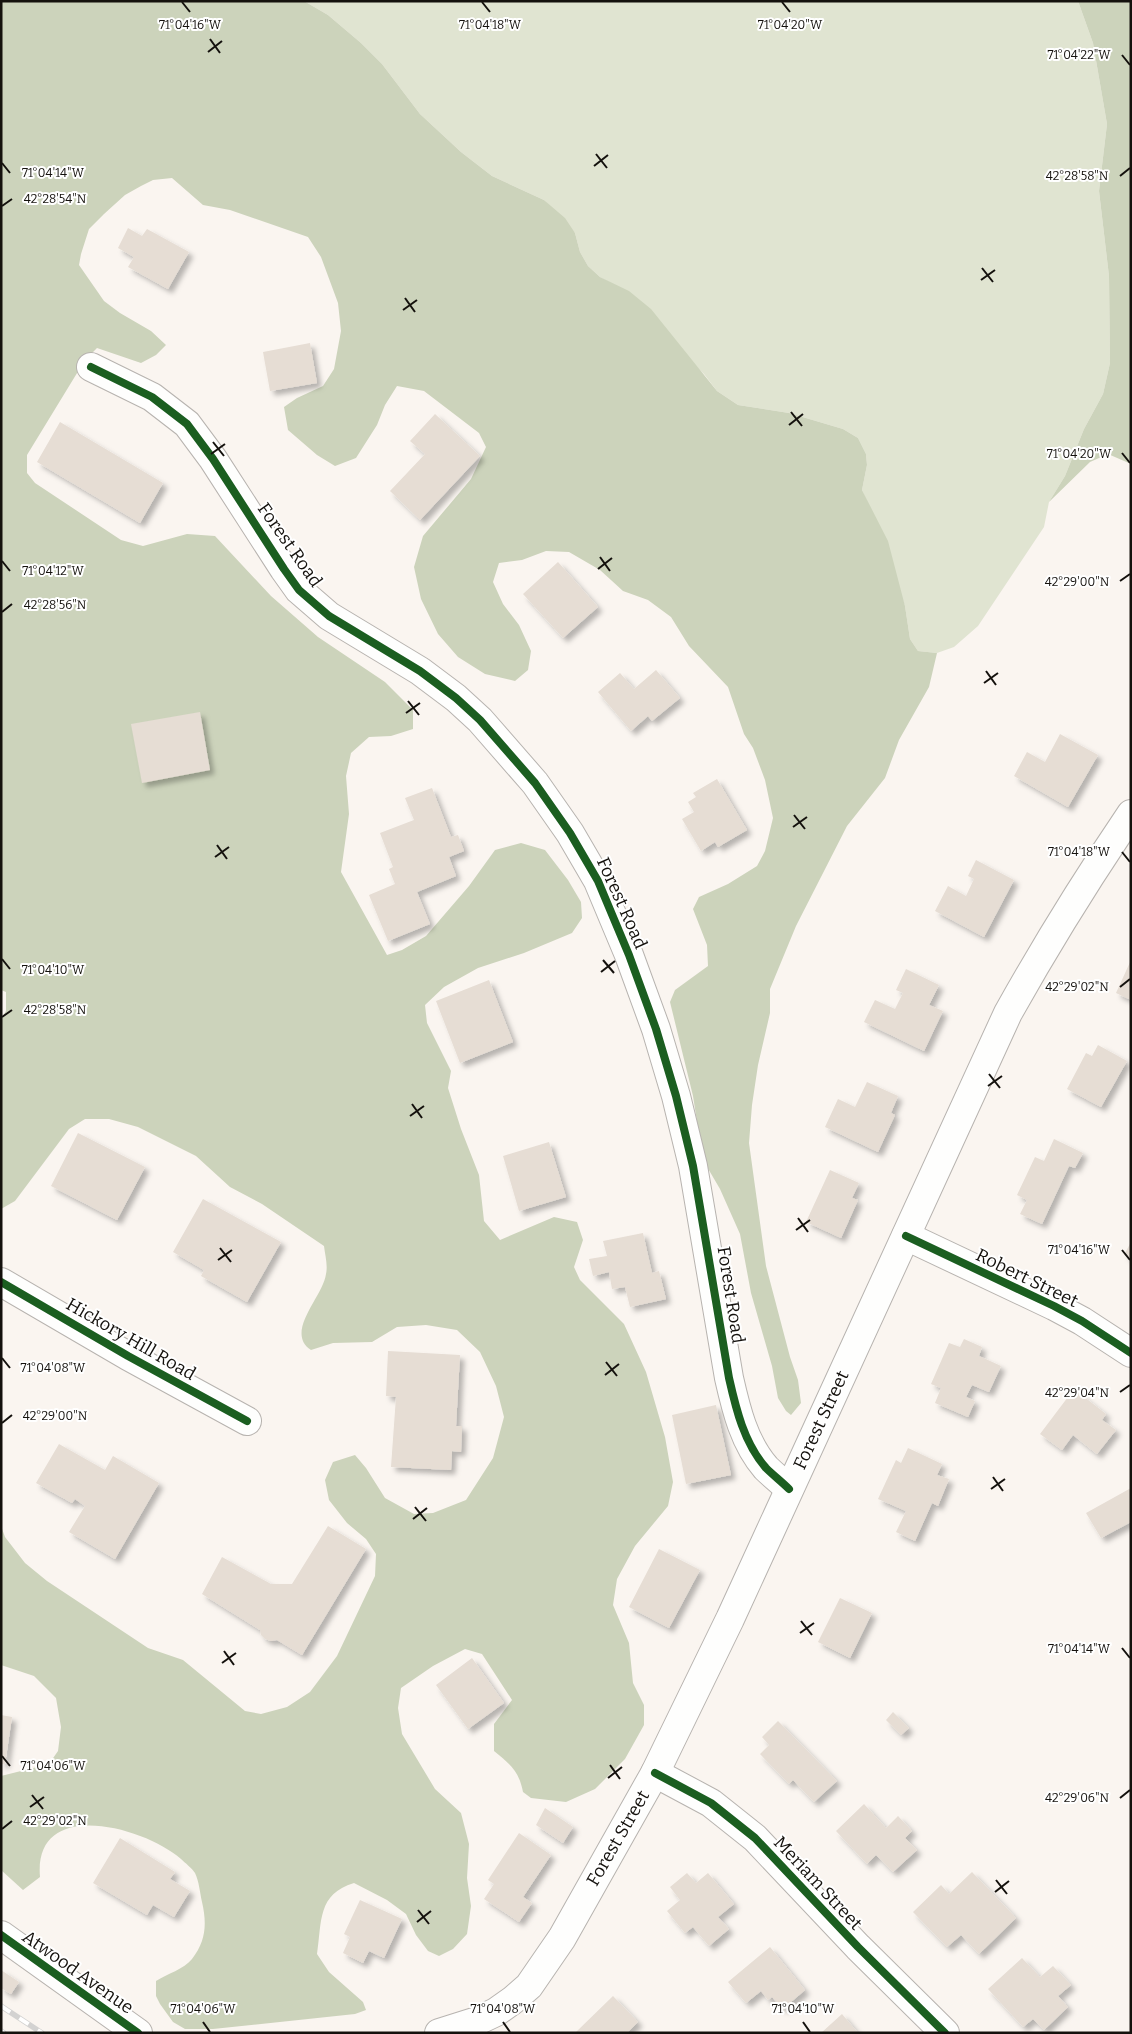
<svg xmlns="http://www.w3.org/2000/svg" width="1132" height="2034" viewBox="0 0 1132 2034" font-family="Bitter,serif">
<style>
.green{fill:#e0e4d1}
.forest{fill:#ccd3bb}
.building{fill:#e6ddd4;filter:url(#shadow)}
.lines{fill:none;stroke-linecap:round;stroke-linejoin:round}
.street-casing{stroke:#b7b3af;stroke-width:30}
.secondary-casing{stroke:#b7b3af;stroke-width:30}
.street{stroke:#fefefd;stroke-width:28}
.secondary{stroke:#fefefd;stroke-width:28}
.rail-casing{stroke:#d3d2d1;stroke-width:5.5}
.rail{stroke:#fff;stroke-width:4;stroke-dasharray:11;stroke-linecap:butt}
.cycleway-casing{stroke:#fff;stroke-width:11}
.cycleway{stroke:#1b5e20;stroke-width:8}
.ticks{fill:none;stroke:#14110d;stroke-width:2}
.labels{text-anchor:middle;stroke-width:4;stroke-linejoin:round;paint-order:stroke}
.street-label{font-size:18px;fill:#14110d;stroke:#fff}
.ticks-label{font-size:12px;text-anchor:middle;fill:#14110d;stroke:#fff;stroke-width:4;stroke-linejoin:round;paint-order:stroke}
</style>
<defs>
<filter id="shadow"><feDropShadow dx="4.5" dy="4.5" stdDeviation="2.5" flood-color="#0004"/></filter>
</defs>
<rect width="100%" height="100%" fill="#faf5f0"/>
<path class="green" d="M304,1h774l15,42 14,81 -8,67 10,85 1,87 -7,31 -19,35 -19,47 -16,26 -5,25 -66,99 -24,21 -17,6 -19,-2 -8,-12 -5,-33 -36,-101 -7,-15 5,-25 -1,-11 -8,-16 -15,-9 -54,-16 -51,-8 -21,-14 -13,-17 -95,-92 -9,-5 -12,-11 -8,-14 -5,-19 -31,-33 -52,-24 -31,-24 -41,-38 -38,-50 -21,-21 -33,-28z"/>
<path class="forest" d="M1,1h303l24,14 33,28 21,21 38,50 41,38 31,24 52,24 21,18 10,15 5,19 8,14 12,11 29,14 22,18 66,82 21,14 51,8 54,16 15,9 8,16 1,11 -5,25 26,51 17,65 5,33 8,12 19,2 -8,34 -30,53 -14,38 -38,48 -51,100 -26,63v24l-12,52 -6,40 -3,38 17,123 24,91 8,23 3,23 -10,12 -5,-4 -8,-13 -6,-32 -21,-73 -11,-59 -20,-45 -17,-29 -10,-64 -23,-94 5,-12 33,-24 -1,-21 -14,-36 6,-12 29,-13 29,-18 8,-15 8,-33 -8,-38 -12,-32 -9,-14 -16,-47 -39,-41 -18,-29 -23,-17 -25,-9 -23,-21 -31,-18 -23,-1 -24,9 -23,3 -6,19 10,22 16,21 12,26 -3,19 -13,11 -30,-7 -27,-17 -20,-23 -17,-35 -7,-32 9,-31 48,-57 15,-32 -7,-14 -55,-42 -27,-5 -12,19 -8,20 -21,33 -21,8 -18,-11 -29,-25 -4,-23 13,-9 26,-12 11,-17 7,-38 -3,-28 -17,-46 -13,-20 -78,-27 -27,-5 -31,-27 -19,2 -12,6 -16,9 -21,19 -15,15 -8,25 -2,11 25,36 16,12 31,18 15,14 -10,10 -15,8 -44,-15 -12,12 -58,95v18l8,10 86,57 22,6 44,-12 28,2 56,60 47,41 67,45 28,28v19l-22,7 -22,1 -18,16 -5,23 3,38 -8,58 46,83 15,-5 24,-14 43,-50 26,-36 26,-7 24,7 23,30 13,22 1,16 -10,15 -48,20 -46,15 -34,19 -19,18 2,18 24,48 -3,17 13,41 18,46 5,46 16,19 54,-23 23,5 6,18 -9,27 6,13 44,44 22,48 19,65 8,45 -5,24 -33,40 -18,33 -4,26 16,38 4,40 11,22v20l-19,34 -30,30 -29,13 -35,-4 -8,-6c-4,-21 -13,-28 -29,-41v-27l18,-24 -30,-46 -17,-5 -32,17 -32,22 -3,20 4,26 33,55 26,24 8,31 -2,34 4,28 -4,28 -14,15 -14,7 -11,-5 -12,-16 -10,-21 -19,-14 -33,-17c-37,11 -32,39 -37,71l12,18 34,30 3,8 -11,4 -142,15h-28l-12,-7 -13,-18 -4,-8v-15c11,-7 28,-12 36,-22 14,-18 15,-35 10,-57 -2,-9 -3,-21 -7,-29 -3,-5 -10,-10 -14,-14 -36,-32 -148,-63 -141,18l-17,13 -22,-20v-94l48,-12 9,-13 3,-24 -5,-29 -22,-22 -33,-11v-139l4,11 20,26 22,18 101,67 35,12 62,51 16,3 26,-7 23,-15 27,-36 38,-80 1,-22 -10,-15 -19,-16 -18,-23 -4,-20 8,-18 22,-7 11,13 19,30 29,16 19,-1 33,-13 27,-42 11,-41 -8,-31 -16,-34 -23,-22 -31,-5 -29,2 -25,15 -39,1 -22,7c-27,-18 12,-53 15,-76 2,-9 -1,-19 -2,-28l-62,-42 -32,-17 -34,-31 -58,-29 -29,-8h-24l-16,10 -54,72 -14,8v-190l5,-8v-19l-5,-2z
M1078,1h53v463l-23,-10 -18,8 -41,40 16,-26 19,-47 19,-35 7,-31 -1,-87 -10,-85 8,-67 -14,-81z"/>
<path class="building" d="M128,228l14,8 5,-7 42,23 -21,37 -40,-22 6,-10 -16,-9z
M310,343l7,40 -47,8 -7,-39z
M435,414l45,42 -60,64 -30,-29 35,-37 -15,-13z
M60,422l103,61 -23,40 -103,-61z
M558,562l40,45 -35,31 -40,-44z
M656,670l24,28 -28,23 -4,-5 -17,15 -33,-39 22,-19 14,16z
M200,712l10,58 -68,13 -11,-59z
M1060,734l38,21 -30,52 -54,-31 13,-24 18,10z
M717,779l30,51 -29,17 -3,-5 -14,9 -19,-32 12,-7 -6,-10 8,-5 -3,-4z
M432,788l19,49 7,-2 6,16 -15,6 7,19 -39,16 13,32 -42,17 -19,-46 26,-11 -6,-15 4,-2 -13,-34 34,-13 -9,-22z
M976,860l38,20 -30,57 -49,-26 13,-25 18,10 8,-17 -6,-3z
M1131,960v40l-15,-7z
M906,969l33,16 -10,20 14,6 -19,40 -60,-29 11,-22 20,9 8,-16 -7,-3z
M489,980l24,62 -53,21 -24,-62z
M1098,1045l29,16 -26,46 -34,-18 19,-36 6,3z
M867,1082l31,14 -7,17 4,2 -17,37 -53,-25 13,-28 17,8z
M78,1133l67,34 -28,53 -66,-34z
M1054,1139l29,14 -8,15 -6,-2 -27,58 -22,-10 7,-14 -10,-5 18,-38 9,4z
M549,1142l17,55 -47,14 -16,-55z
M830,1170l29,13 -7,15 6,2 -17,38 -35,-16z
M203,1199l78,43 -34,60 -46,-26 3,-6 -31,-18z
M643,1233l9,40 7,-2 7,28 -36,8 -5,-20 -13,2 -3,-17 -16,4 -4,-17 18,-3 -4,-15z
M1131,1242v16l-7,-3z
M964,1339l18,8 -3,9 22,10 -12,26 -17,-7 -6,12 9,4 -7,16 -33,-14 6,-15 -10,-4 18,-41 11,4z
M388,1351l72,4 -4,71h6l-1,26 -9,-1 -1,19 -60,-3 5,-70 -10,-1z
M1074,1389l32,25 -4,6 14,10 -19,24 -24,-19 -11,15 -22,-16z
M716,1405l15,70 -45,9 -14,-69z
M59,1444l46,26 8,-14 46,27 -44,76 -46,-27 16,-26 -10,-7 -3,4 -36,-20z
M908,1448l34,16 -5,11 12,4 -11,27 -6,-3 -17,38 -19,-9 10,-21 -28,-12 18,-39 5,3z
M1131,1488v34l-30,16 -15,-25z
M328,1526l38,23 -64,106 -25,-15 -6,1 -6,-2 -4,-4 -1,-5 -58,-36 20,-37 49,27h21z
M659,1549l41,21 -31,58 -40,-21z
M840,1598l32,15 -22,45 -32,-16z
M472,1658l32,45 -36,26 -32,-44z
M893,1712l16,16 -8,7 -15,-15z
M1,1715l11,2 -7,47h-4z
M778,1721l59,60 -23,21 -21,-22 -4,4 -29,-30 9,-9 -7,-8z
M864,1804l22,24 12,-12 14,15 -7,7 12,12 -24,22 -17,-17 -9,9 -31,-33z
M545,1808l28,19 -10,16 -27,-18z
M519,1833l32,22 -28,42 9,6 -13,19 -35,-23 10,-15 -6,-4z
M120,1838l55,34 -5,7 20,12 -16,26 -21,-12 -6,10 -54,-32z
M972,1872l44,46 -37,36 -18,-19 -14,12 -34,-35 28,-27 8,9z
M687,1873l9,10 12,-10 26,31 -16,13 11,12 -20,17 -16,-19 -8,6 -18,-22 13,-11 -10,-13z
M360,1900l42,19 -18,39 -15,-7 -6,12 -20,-10 7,-16 -6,-3z
M770,1947l35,43 -22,19 -11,-12 -4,3 -7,-9 -15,12 -18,-21z
M1022,1958l18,19 13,-11 18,19 -13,11 10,11 -24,23 -11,-11 -10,8 -35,-38z
M1,1970l18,12 -8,12 -10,-6z
M613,1996l25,26 -11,11h-52z
M842,2014l16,19h-37z"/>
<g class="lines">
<g class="street-casing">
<path id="street" d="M91,367l61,30 35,27 26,35 71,110 15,21 30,26 91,55 36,27 24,22 55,63 35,50 28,48 31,74 27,74 20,67 17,70 36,212c7,31 15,65 37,90 7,7 16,14 23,21
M906,1236l148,70 28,15 49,32
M1,1282l127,74 119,65
M655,1773l56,30 44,35 103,109 87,86
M1,1935l137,98"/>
</g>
<g class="secondary-casing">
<path id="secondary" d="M439,2033l38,-12 19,-9 17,-12 16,-14 33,-48 93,-165 75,-154 278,-606c38,-68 79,-134 123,-199"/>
</g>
<use href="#street" class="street"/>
<use href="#secondary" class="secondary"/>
<g class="rail-casing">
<path id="rail" d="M1,2006l41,27
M1,2031l3,2"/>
</g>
<use href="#rail" class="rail"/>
<g class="cycleway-casing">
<path id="cycleway" d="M91,367l61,30 35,27 26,35 71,110 15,21 30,26 91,55 36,27 24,22 55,63 35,50 28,48 31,74 27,74 20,67 17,70 36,212c7,31 15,65 37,90 7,7 16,14 23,21
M906,1236l148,70 28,15 49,32
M1,1282l127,74 119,65
M655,1773l56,30 44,35 103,109 87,86
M1,1935l137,98"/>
</g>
<use href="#cycleway" class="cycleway"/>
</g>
<path class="ticks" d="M182,2l8,10M482,2l8,10M782,2l8,10M210,39l10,14M208,52l14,-11M1122,55l8,10M596,154l11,14M2,163l8,10M594,166l14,-11M1120,176l10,-8M2,206l10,-7M982,268l11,14M981,280l14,-10M405,298l10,14M403,310l14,-10M791,412l11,14M789,425l14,-11M213,442l11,14M1122,453l8,10M211,454l14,-10M600,557l10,14M2,561l8,10M598,569l14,-11M1120,581l10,-7M2,612l10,-8M986,671l10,14M984,683l14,-10M408,701l11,14M406,713l14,-10M794,815l11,14M793,827l14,-10M217,845l10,14M1122,852l8,10M215,857l14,-10M2,959l8,10M603,960l11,13M601,972l14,-11M1120,987l10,-8M2,1017l10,-7M989,1074l11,14M988,1086l14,-10M412,1104l10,14M410,1116l14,-10M798,1218l10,14M796,1230l14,-10M220,1248l11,14M1122,1250l8,10M218,1260l14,-10M2,1358l8,10M606,1362l11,14M605,1375l14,-11M1120,1392l10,-7M2,1423l10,-8M993,1477l10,14M991,1489l14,-10M415,1507l11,14M413,1519l14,-11M801,1621l11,14M800,1633l14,-10M1122,1648l8,10M224,1651l10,14M222,1663l14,-10M2,1756l8,10M610,1765l10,14M608,1778l14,-11M32,1795l11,14M1120,1798l10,-8M30,1807l14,-10M2,1829l10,-8M996,1880l11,14M995,1892l14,-11M418,1910l11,14M417,1922l14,-11M203,2022l7,10M503,2022l7,10M803,2022l7,10"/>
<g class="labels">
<g class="street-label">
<text transform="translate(290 545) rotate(55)" y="6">Forest Road</text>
<text transform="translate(622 903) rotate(66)" y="6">Forest Road</text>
<text transform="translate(1027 1278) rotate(26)" y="6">Robert Street</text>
<text transform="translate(731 1295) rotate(81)" y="6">Forest Road</text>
<text transform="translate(131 1339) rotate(30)" y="6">Hickory Hill Road</text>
<text transform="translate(821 1420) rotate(-65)" y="6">Forest Street</text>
<text transform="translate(618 1838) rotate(-60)" y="6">Forest Street</text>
<text transform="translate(818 1883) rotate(47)" y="6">Meriam Street</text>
<text transform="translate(78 1972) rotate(35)" y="6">Atwood Avenue</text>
</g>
</g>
<g class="ticks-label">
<text x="190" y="29">71°04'16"W</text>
<text x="790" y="29">71°04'20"W</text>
<text x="490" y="29">71°04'18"W</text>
<text x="1079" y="59">71°04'22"W</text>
<text x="53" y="177">71°04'14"W</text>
<text x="1077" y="180">42°28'58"N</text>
<text x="55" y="203">42°28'54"N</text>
<text x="1079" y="458">71°04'20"W</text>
<text x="53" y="575">71°04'12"W</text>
<text x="1077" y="586">42°29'00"N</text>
<text x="55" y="609">42°28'56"N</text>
<text x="1079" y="856">71°04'18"W</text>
<text x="53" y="974">71°04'10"W</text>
<text x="1077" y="991">42°29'02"N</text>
<text x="55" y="1014">42°28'58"N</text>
<text x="1079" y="1254">71°04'16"W</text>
<text x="53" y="1372">71°04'08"W</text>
<text x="1077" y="1397">42°29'04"N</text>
<text x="55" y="1420">42°29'00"N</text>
<text x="1079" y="1653">71°04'14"W</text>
<text x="53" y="1770">71°04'06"W</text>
<text x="1077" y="1802">42°29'06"N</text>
<text x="55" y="1825">42°29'02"N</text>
<text x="203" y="2013">71°04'06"W</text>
<text x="503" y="2013">71°04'08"W</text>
<text x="803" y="2013">71°04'10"W</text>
</g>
<rect width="1132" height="2034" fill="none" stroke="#14110d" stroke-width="5"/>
</svg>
